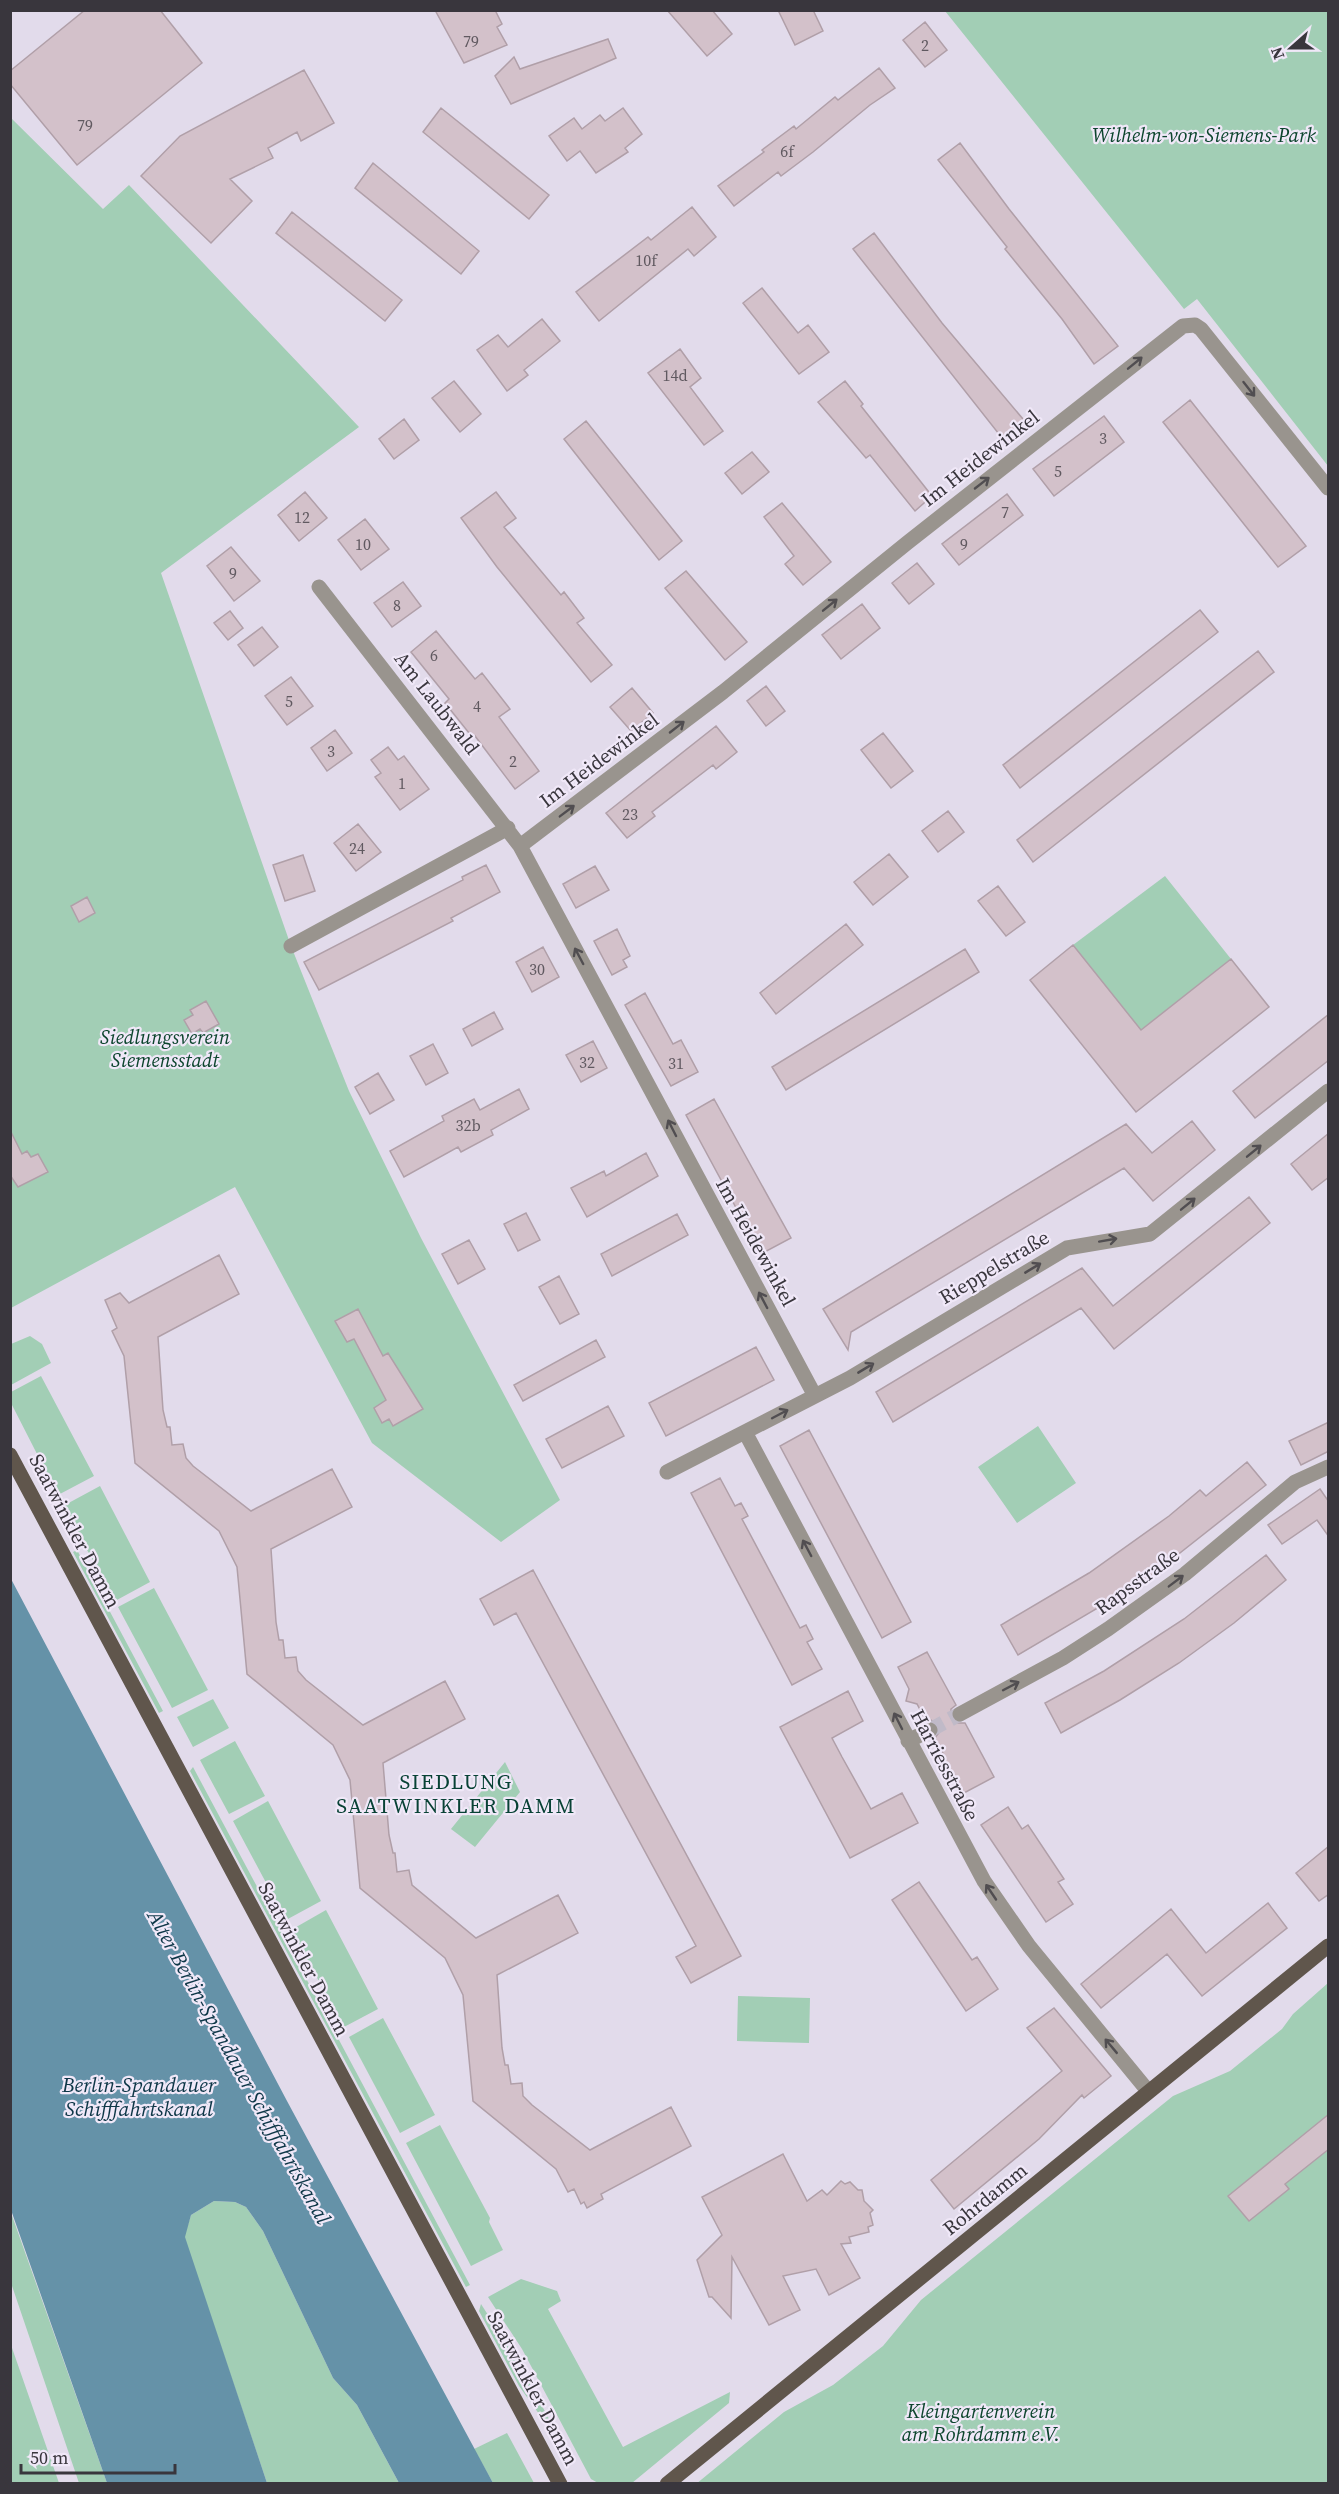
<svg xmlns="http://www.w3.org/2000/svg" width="1339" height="2494" viewBox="0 0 1339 2494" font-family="'Source Serif 4',serif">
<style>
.green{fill:#a2ceb5}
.water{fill:#6592a8}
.building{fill:#d3c1ca;stroke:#b09fa8;stroke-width:1.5}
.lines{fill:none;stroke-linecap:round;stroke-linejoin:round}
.minor-tunnel{stroke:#c0bac8;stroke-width:15;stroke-dasharray:15 8;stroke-linecap:butt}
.minor{stroke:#99948e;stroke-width:15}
.major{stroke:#60564c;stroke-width:15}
.oneway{stroke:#514e51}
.labels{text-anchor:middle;stroke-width:4.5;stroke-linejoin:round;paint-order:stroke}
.number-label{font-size:16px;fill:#605960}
.park-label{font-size:20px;font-style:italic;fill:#0c452d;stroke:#f0e8f8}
.street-label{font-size:20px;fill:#39363d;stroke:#f0e8f8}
.neighbourhood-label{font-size:21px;letter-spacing:1.5px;fill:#084235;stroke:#f0e8f8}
.water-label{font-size:21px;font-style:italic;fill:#0d3647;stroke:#f0e8f8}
</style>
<rect width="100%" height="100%" fill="#e2dbeb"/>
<path class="green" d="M945,11h383v455l-131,-167 -13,10z
M10,117l93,92 26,-24 230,242 -198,146 130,373 58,145 72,147 139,262 -59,42 -129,-99 -137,-256 -224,121z
M1165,876l66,83 -90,71 -68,-85z
M30,1336l12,8 9,19 -40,22v-41z
M41,1376l53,100 -36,19 -47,-92v-11z
M1038,1426l38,57 -59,40 -39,-56z
M100,1486l50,96 -35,19 -52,-95z
M77,1550l86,161 -4,2 -86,-161z
M154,1588l54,102 -36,18 -54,-101z
M213,1699l16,29 -36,19 -16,-30z
M235,1741l30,55 -36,18 -29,-54z
M505,1762l15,30 -45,55 -24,-18z
M193,1767l277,518 -4,2 -276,-516z
M268,1801l53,100 -35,19 -53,-99z
M326,1910l52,99 -34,18 -53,-97z
M1328,1983v500l-632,1 88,-72 49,-27 50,-39 38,-46 252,-204 57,-25 52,-42 11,-15z
M738,1996l72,2 -1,45 -72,-2z
M383,2018l52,97 -35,18 -51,-96z
M440,2125l50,93 -1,4 14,28 -32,16 -65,-123z
M214,2201l21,1 11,5 17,24 70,147 24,27 42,78h-132l-83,-246 7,-22z
M10,2210l97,273h-28l-68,-200z
M521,2279l36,12 4,10 -13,8 75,138 107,-55 -1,11 -97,80h-34l-7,-4 -69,-130 -34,-52z
M481,2304l39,61 36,67h-4l-33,-46 -40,-75z
M10,2345h1l48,138h-48z
M507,2433l27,50h-41l-19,-34z"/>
<path class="water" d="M10,1577l277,524 206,382h-94l-42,-78 -24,-27 -70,-147 -17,-24 -11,-5 -21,-1 -23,14 -6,22 82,246h-160l-96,-273z"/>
<path class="building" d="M85,10h75l42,53 -125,102 -67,-81v-13z
M435,10h60l7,14 -5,3 10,18 -43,18z
M667,10h45l20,24 -25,22z
M778,10h35l10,21 -28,14z
M925,22l22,28 -22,17 -22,-27z
M608,39l8,19 -105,46 -16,-28 19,-19 6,12z
M879,68l16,20 -25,17 -57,47 -32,24 -3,-4 -44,34 -16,-20 46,-34 -2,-2 32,-24 2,3 39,-32 3,3z
M304,70l30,53 -33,18 -4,-9 -29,16 5,10 -43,21 22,22 -41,42 -70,-67 39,-40z
M441,108l108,87 -20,24 -106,-87z
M623,108l19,26 -17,14 3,4 -32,21 -16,-22 -13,10 -18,-25 25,-18 8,11 18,-14 5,6z
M960,143l49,66 109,137 -24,18 -32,-45 -57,-70 2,-2 -69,-87z
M373,163l106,88 -18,23 -106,-86z
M692,207l24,30 -22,19 -6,-7 -89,72 -23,-29 72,-55 3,3z
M292,212l110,88 -17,21 -109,-88z
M874,233l68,90 86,102 -22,18 -153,-194z
M762,288l36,45 10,-8 21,27 -30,22 -56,-71z
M542,319l18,22 -36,29 4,5 -21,16 -30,-41 21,-15 10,12z
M680,349l21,29 -11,9 33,44 -19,14 -56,-72z
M454,381l27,33 -21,18 -28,-34z
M845,381l18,23 -2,2 71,90 -17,15 -45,-56 -4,3 -48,-56z
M1190,400l116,146 -28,21 -115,-145z
M1104,416l20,26 -70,54 -21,-27z
M404,419l15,21 -25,19 -15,-20z
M586,421l96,120 -23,19 -95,-121z
M752,452l17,20 -27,22 -17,-21z
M305,492l22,26 -28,23 -21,-26z
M496,492l20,26 -12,9 57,68 3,-3 20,26 -7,5 35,42 -21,17 -94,-115 -36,-49z
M1007,494l16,21 -64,50 -17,-21z
M782,503l49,59 -28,23 -18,-21 9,-8 -30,-39z
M365,519l24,30 -28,21 -23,-30z
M231,547l29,34 -26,20 -27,-35z
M917,563l17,21 -25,20 -17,-21z
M686,571l61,71 -22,18 -60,-72z
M403,582l18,24 -29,21 -18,-24z
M862,604l18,24 -39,31 -19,-24z
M1200,610l18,22 -198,156 -17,-23z
M230,611l13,17 -15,12 -14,-17z
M262,627l16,20 -24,19 -16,-21z
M436,631l39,48 7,-6 28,36 -11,8 40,54 -24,18 -40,-53 -2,2 -28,-35 4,-4 -38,-47z
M1258,651l16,21 -241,190 -16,-22z
M291,677l22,29 -26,19 -22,-29z
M766,686l19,25 -19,15 -19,-25z
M632,688l21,25 -22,18 -21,-24z
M716,726l21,26 -21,17 -3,-4 -61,47 3,4 -28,22 -21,-25z
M335,730l17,23 -25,18 -16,-23z
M883,733l30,38 -22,17 -30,-38z
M388,747l10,13 6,-4 25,33 -29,21 -25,-33 6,-4 -10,-13z
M948,811l16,21 -26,20 -16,-21z
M358,824l23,28 -25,19 -22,-28z
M889,854l19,23 -35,28 -19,-23z
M303,855l12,36 -30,10 -12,-36z
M486,865l14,27 -49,26 2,3 -134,69 -15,-28 159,-82 -1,-3z
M595,866l14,24 -33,18 -13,-24z
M998,886l27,36 -19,14 -28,-35z
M87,897l8,16 -16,9 -8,-16z
M846,924l17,21 -87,69 -16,-21z
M617,929l13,27 -7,4 4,7 -15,8 -18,-34z
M1073,945l68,85 90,-71 38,48 -133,105 -106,-132z
M543,947l16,30 -27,15 -16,-30z
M965,949l14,23 -193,118 -14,-23z
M645,993l28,51 8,-4 17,32 -27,14 -46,-81z
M206,1001l13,23 -16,9 -3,-4 -8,5 -8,-14 9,-5 -3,-5z
M494,1012l9,17 -31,17 -9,-17z
M1329,1014v46l-74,58 -22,-27z
M593,1041l14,27 -26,14 -15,-27z
M433,1044l15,29 -22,12 -16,-29z
M378,1073l16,27 -24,14 -15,-27z
M519,1089l10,20 -38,21 2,5 -32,17 -3,-5 -54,30 -14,-26 54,-30 -2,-5 32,-17 6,11z
M714,1099l77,139 -30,16 -75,-139z
M1192,1121l23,29 -62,51 -29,-33 -273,164 -3,18 -25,-41 303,-185 26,29z
M10,1130l12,24 5,-3 4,6 7,-3 10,18 -30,15 -8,-12z
M1329,1133v44l-17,13 -21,-26z
M646,1153l12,23 -71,41 -16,-29 33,-17 2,5z
M1249,1197l21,26 -156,126 -33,-41 -188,114 -17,-30 206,-124 31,38z
M526,1213l14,27 -22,11 -14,-27z
M677,1214l11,21 -76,41 -11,-22z
M469,1240l16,29 -27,15 -16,-30z
M219,1255l20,39 -81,43 5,73 4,17h3l2,18 11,-1 3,14 7,8 58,45 81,-42 20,38 -81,42 5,73 3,18h4l2,18 11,-1 2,14 8,9 57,45 82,-44 20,38 -82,44 6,72 4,18h2l2,19 12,-2 3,15 64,53 82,-43 20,38 -81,42 5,73 3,17h3l3,19 11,-1 1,13 9,9 58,45 81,-43 20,39 -90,48 2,5 -16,9 -3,-6 -3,2 -7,-15 -6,3 -12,-23 -83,-68 -10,-106 -18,-37 -85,-70 -10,-108 -17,-35 -86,-71 -10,-107 -18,-36 -84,-68 -11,-107 -12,-25 5,-3 -12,-28 15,-7 9,10z
M559,1276l20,38 -19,10 -21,-37z
M358,1309l25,47 5,-3 35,56 -30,17 -4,-7 -7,4 -8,-15 12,-8 -32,-61 -7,3 -12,-21z
M596,1340l9,17 -82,44 -9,-16z
M756,1347l18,33 -108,56 -17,-33z
M608,1406l16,30 -62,32 -16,-29z
M1329,1422v29l-28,14 -12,-24z
M809,1430l102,192 -29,16 -102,-192z
M1247,1462l19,23 -119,94 -129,76 -17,-30 88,-52 80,-57 31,-26 6,6z
M720,1478l15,28 6,-3 7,13 -6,3 58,109 6,-3 7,14 -6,3 15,27 -30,16 -101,-192z
M1320,1489l9,13v35l-12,-17 -35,24 -14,-19z
M1266,1555l20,25 -52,43 -55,40 -59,37 -59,33 -16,-30 59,-32 80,-52z
M533,1570l208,386 -50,27 -15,-26 20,-11 -180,-333 -22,12 -14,-26z
M927,1652l29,53 -5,4v9l4,5h10l29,54 -30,16 -11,-21 -9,-4 1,-11 -10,-19 5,-7 -2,-6 -7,-5 -5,1 -9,-17 -11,-3 3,-12 -11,-22z
M848,1691l15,30 -31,17 10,19 29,52 31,-16 16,30 -68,35 -70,-131z
M1008,1807l14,22 6,-4 36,54 -6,3 15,22 -27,18 -65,-97z
M1329,1846v48l-10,7 -23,-28z
M919,1882l53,78 5,-3 21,32 -32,22 -74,-111z
M1268,1903l19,25 -85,68 -35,-42 -66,54 -20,-24 90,-75 35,44z
M1054,2008l57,68 -27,22 -2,-3 -43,44 -85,70 -23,-29 131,-109 -35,-43z
M1329,2114v35l-44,35 4,5 -40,32 -21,-25z
M783,2154l24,47 15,-11 5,5 14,-14 4,3 5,-2 8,8h4l2,11 9,9 -3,3 3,12 -5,2 1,5 -20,5 2,6 -10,1 19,34 -31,17 -13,-26 -33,7 17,34 -31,15 -37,-68 -1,61 -19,-21h-3l-12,-37 25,-25 -20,-38z"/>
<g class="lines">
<path class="minor-tunnel" d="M930,1730l30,-16"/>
<path class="minor" d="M319,587l201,259 295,550
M520,846l203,-154 184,-149 276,-217 12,-1 6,4 127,159
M291,946l217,-118
M745,1432l239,449 45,65 119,145
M667,1472l183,-94 217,-130 83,-14 178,-143
M960,1714l103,-56 45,-29 77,-55 110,-92 33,-15
M908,1741l22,-11"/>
<path class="major" d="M10,1455l550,1029
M667,2484l661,-538"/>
</g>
<defs><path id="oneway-shaft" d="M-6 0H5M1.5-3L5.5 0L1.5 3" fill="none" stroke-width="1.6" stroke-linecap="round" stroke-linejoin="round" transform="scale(1.5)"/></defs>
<g class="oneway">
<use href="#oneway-shaft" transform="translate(1135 363) rotate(-39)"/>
<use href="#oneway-shaft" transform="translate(1249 389) rotate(52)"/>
<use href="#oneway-shaft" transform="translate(982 483) rotate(-38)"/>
<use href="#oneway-shaft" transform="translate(830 605) rotate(-39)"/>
<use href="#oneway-shaft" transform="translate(677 727) rotate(-38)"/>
<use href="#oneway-shaft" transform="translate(567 811) rotate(-37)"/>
<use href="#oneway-shaft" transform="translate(579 956) rotate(-118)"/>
<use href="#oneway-shaft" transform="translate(672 1128) rotate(-117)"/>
<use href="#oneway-shaft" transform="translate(1254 1151) rotate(-39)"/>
<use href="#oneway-shaft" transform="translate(1188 1204) rotate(-39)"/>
<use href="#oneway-shaft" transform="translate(1108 1240) rotate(-10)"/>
<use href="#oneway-shaft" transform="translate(1033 1268) rotate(-31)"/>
<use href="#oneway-shaft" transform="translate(763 1300) rotate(-118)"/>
<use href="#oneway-shaft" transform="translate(866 1368) rotate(-31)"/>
<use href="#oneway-shaft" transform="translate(780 1414) rotate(-28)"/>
<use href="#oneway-shaft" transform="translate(807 1548) rotate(-118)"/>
<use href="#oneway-shaft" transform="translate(1176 1581) rotate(-37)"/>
<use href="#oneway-shaft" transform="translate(1011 1686) rotate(-28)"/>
<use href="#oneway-shaft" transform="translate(898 1721) rotate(-117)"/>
<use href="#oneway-shaft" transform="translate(991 1892) rotate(-124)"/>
<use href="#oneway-shaft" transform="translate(1111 2046) rotate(-130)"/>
</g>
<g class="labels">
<g class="number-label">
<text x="471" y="47">79</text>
<text x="925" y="51">2</text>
<text x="85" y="131">79</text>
<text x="787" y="157">6f</text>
<text x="646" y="266">10f</text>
<text x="675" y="381">14d</text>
<text x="1103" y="444">3</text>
<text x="1058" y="477">5</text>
<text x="1005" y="518">7</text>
<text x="302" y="523">12</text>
<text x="363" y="550">10</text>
<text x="964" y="550">9</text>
<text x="233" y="579">9</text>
<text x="397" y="611">8</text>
<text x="434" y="661">6</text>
<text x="289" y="707">5</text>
<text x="477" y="712">4</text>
<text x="331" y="757">3</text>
<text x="513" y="767">2</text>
<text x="402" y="789">1</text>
<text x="630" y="820">23</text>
<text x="357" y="854">24</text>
<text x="537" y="975">30</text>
<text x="587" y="1068">32</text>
<text x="676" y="1069">31</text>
<text x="468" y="1131">32b</text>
</g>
<g class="park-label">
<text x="1204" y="142">Wilhelm-von-Siemens-Park</text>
<text x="165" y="1044">Siedlungsverein<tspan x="165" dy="23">Siemensstadt</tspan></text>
<text x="981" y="2418">Kleingartenverein<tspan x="981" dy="23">am Rohrdamm e.V.</tspan></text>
</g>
<g class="street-label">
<text transform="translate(980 458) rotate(-38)" y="7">Im Heidewinkel</text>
<text transform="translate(437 703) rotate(52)" y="7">Am Laubwald</text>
<text transform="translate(599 760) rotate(-37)" y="7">Im Heidewinkel</text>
<text transform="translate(756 1242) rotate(61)" y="7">Im Heidewinkel</text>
<text transform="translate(994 1267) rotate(-31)" y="7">Rieppelstraße</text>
<text transform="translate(75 1531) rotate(62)" y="7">Saatwinkler Damm</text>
<text transform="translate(1137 1581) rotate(-36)" y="7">Rapsstraße</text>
<text transform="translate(945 1765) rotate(62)" y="7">Harriesstraße</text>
<text transform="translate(304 1959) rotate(62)" y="7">Saatwinkler Damm</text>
<text transform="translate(985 2199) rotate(-39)" y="7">Rohrdamm</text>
<text transform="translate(533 2388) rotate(62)" y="7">Saatwinkler Damm</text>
</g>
<g class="neighbourhood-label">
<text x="456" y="1789">SIEDLUNG<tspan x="456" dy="24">SAATWINKLER DAMM</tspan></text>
</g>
<g class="water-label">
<text transform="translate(239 2067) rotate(61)" y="7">Alter Berlin-Spandauer Schifffahrtskanal</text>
<text x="139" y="2092">Berlin-Spandauer<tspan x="139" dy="24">Schifffahrtskanal</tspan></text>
</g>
</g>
<rect width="1339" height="2494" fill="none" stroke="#39363d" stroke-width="24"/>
<g transform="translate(1291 48) rotate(249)" stroke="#f0e8f8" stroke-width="4.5" paint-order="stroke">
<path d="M0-4.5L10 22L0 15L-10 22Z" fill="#39363d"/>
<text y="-9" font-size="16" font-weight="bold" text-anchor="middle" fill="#39363d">N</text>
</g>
<path d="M21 2464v9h154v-9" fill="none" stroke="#39363d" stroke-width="3"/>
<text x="30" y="2464" font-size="18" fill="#39363d" stroke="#f0e8f8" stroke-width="4.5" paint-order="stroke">50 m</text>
</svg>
